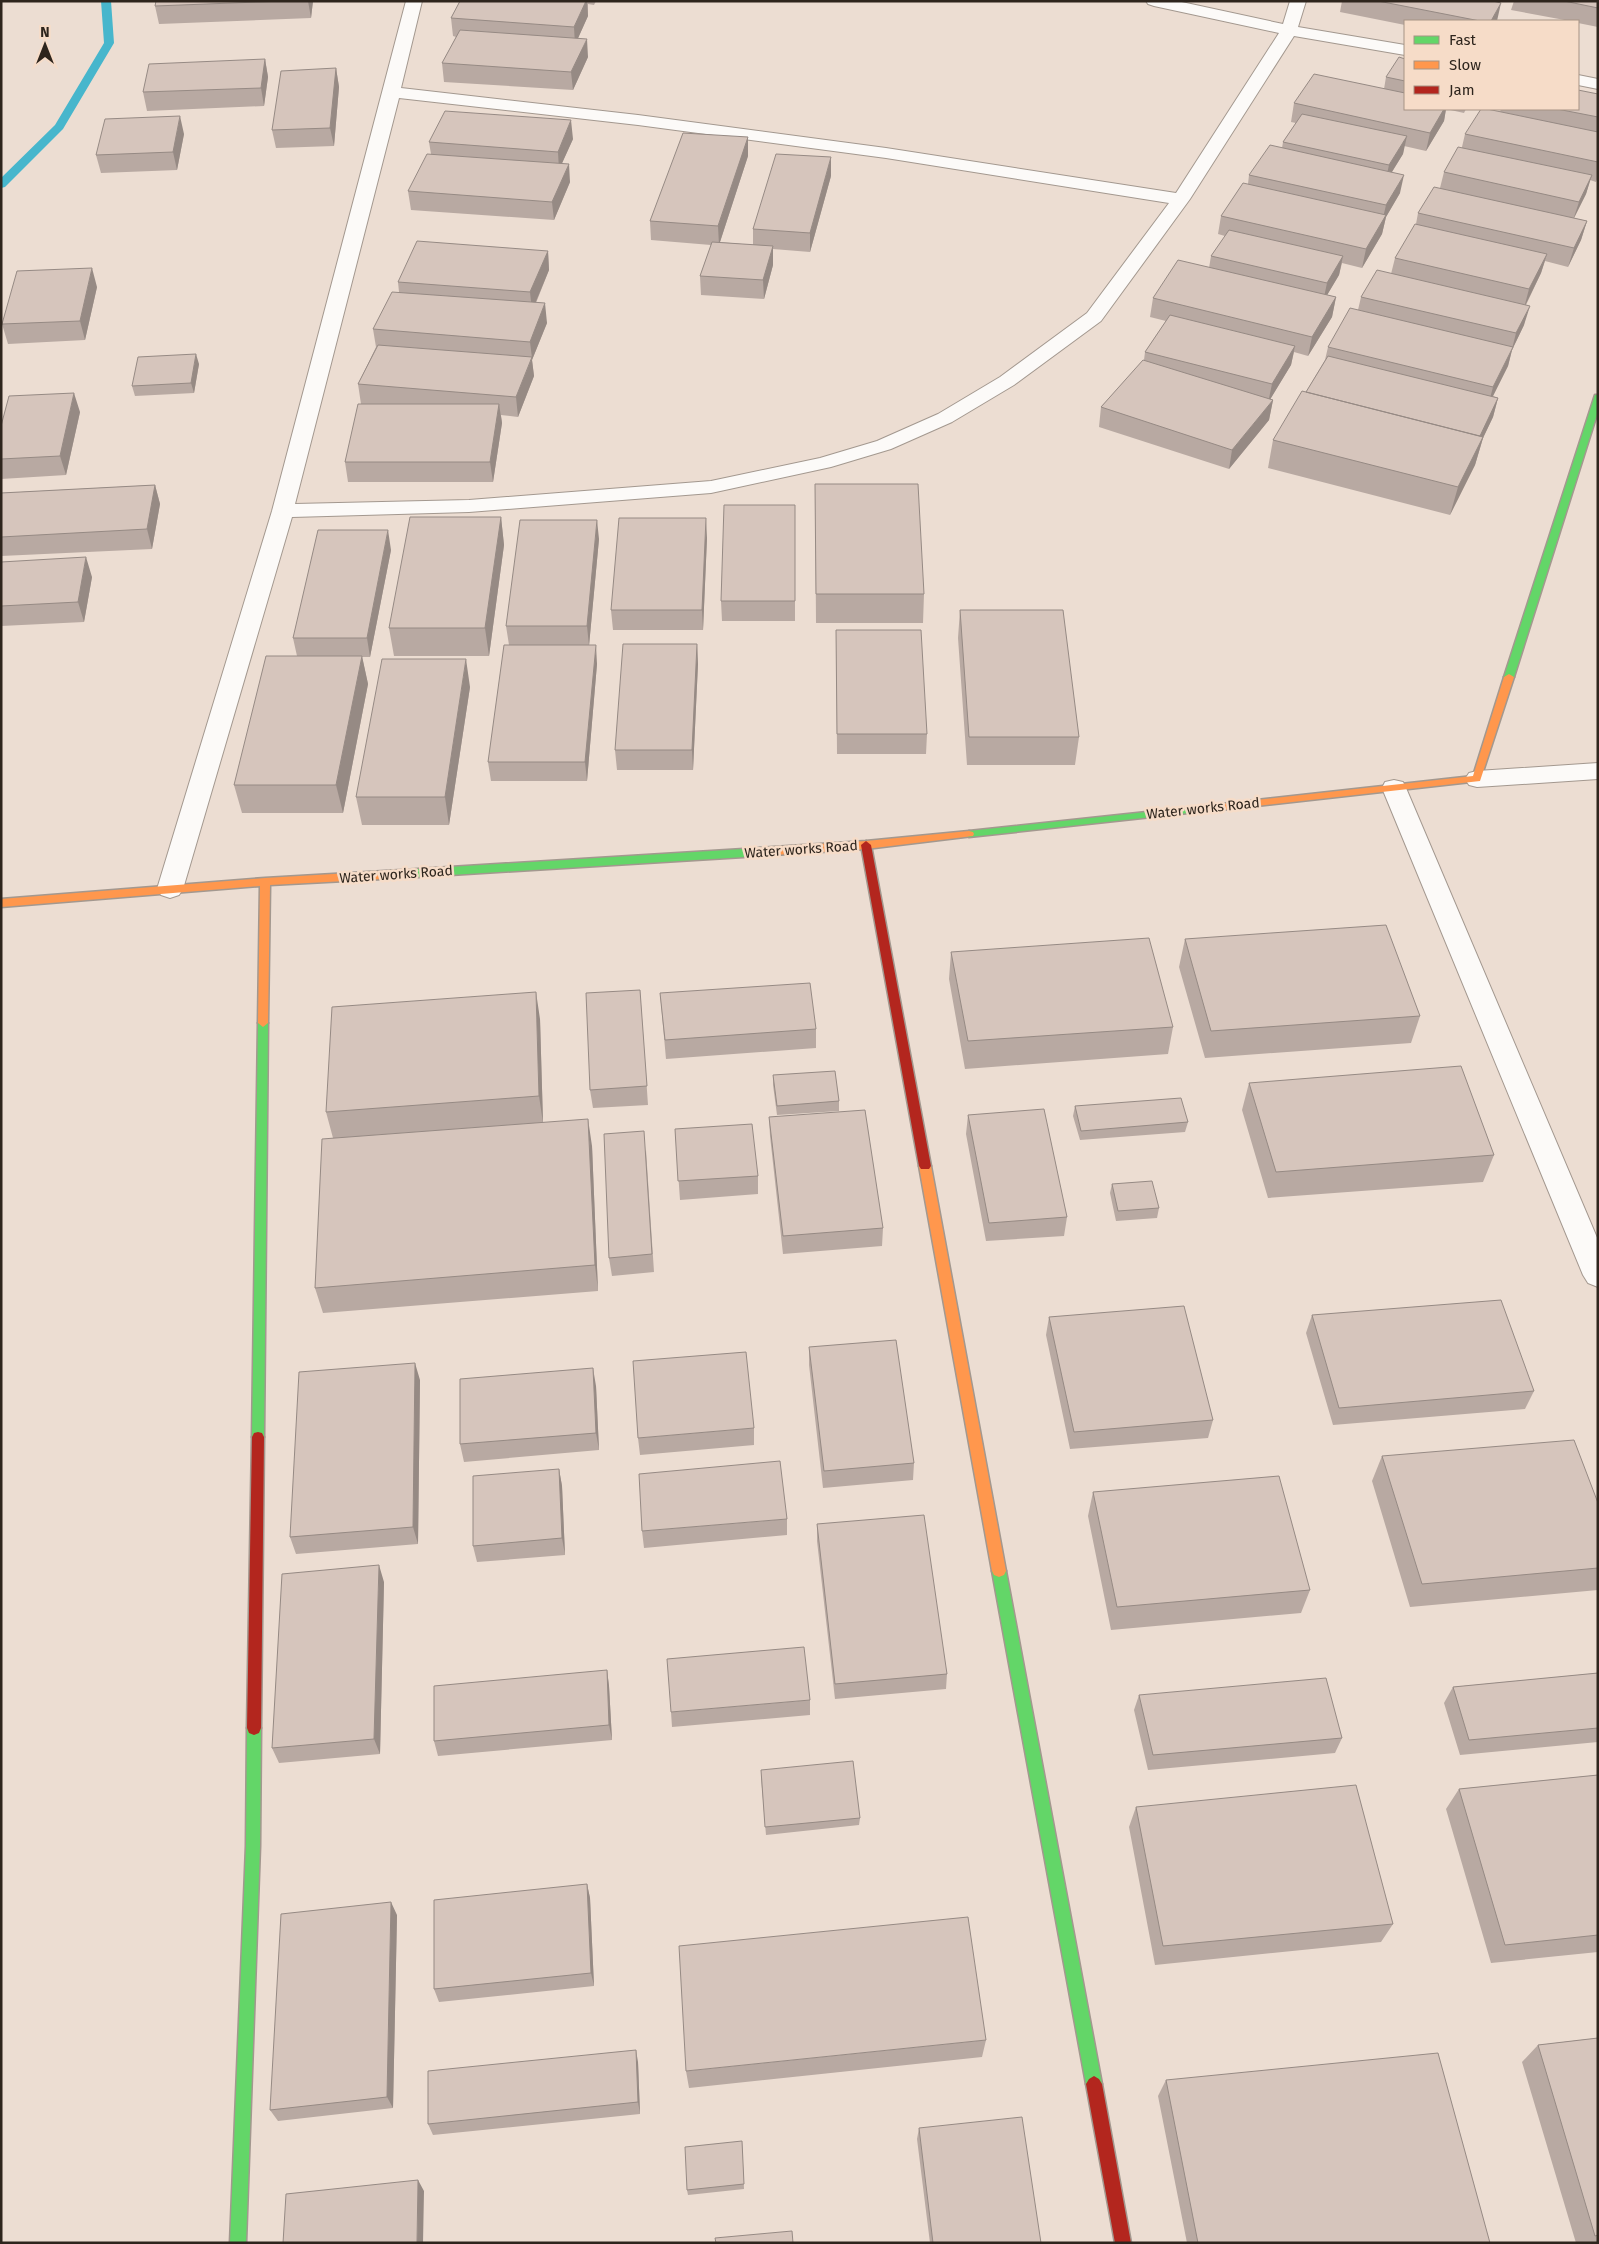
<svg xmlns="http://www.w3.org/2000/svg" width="1599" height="2244" viewBox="0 0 1599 2244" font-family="'Fira Sans',sans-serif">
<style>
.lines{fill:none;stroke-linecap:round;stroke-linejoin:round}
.stream{fill:#47b6cc;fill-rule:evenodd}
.street-casing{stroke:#a3988f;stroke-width:2}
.fast-casing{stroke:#a3988f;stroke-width:3}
.slow-casing{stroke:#a3988f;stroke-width:3}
.jam-casing{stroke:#a3988f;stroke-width:3}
.street{fill:#fcfaf8;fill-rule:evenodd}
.fast{fill:#63d668;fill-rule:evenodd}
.slow{fill:#ff974d;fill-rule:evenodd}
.jam{fill:#b3261e;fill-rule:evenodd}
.wall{fill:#b8a9a2}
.shaded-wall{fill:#968a84}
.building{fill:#d6c5bc;stroke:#968a84}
.labels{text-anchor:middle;stroke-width:5;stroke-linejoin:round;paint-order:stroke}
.street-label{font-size:14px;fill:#2e251d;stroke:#f6dcc8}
</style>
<rect width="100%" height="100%" fill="#ecddd2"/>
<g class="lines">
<path class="stream" d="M101,1h10l3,42 -51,86 -58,58 -4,1v-10l54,-53 49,-82z"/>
<g class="street-casing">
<path id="street" d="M406,1h16l-21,87 237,27 248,33 290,45 103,-160 -125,-27 -6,-2 -2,-3h31l106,23 7,-23h16l-8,26 107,18v10l-111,-19 -104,163 -89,122 -87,64 -62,37 -61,27 -60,18 -120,26 -242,19 -177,5 -109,372 -4,6 -9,3 -9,-3 -4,-6 115,-378zM399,98l239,27 248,33 283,45 -82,110 -87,64 -62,37 -61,27 -57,17 -109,23 -242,19 -174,4z
M1578,75l20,4v10l-20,-4z
M1598,763v16l-121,8 -8,-2 -4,-6 4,-6 8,-2z
M1394,780l9,2 3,6 192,452v47l-10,-4 -5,-8 -201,-487 3,-6z"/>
</g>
<g class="fast-casing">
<path id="fast" d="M1595,395h3v16l-84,266 -2,2h-6l-2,-2z
M1212,805l4,1 1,2 -1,2 -247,27 -5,-3 5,-3z
M760,848l5,4 -5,4 -358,22 -5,-4 5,-4z
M263,1019l5,4 -4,414 -2,4 -4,1 -4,-1 -2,-4 6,-414z
M999,1565l5,2 2,4 96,513 -3,5 -5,3 -5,-3 -3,-5 -94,-513 2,-4z
M254,1721l5,2 2,5 -1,118 -14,397h-16l16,-397 1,-118 2,-5z"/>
</g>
<g class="slow-casing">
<path id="slow" d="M1509,674l5,3 -34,104 -268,30 -5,-3 5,-3 261,-29 31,-99z
M969,831l4,1 1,2 -1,2 -107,13 -106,7 -5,-4 5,-4 106,-7z
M402,870l5,4 -5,4 -132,7 -2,138 -5,4 -5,-4 2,-137 -259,21v-8l264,-21z
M925,1161l4,2 2,3 75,405 -2,4 -5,2 -5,-2 -2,-4 -73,-405 2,-3z"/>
</g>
<g class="jam-casing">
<path id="jam" d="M866,841l5,4 60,321 -2,3h-8l-2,-3 -58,-321z
M258,1432l4,1 2,4 -3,291 -2,5 -5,2 -5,-2 -2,-5 5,-291 2,-4z
M1094,2076l5,3 3,5 29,159h-16l-29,-159 3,-5z"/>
</g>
<use href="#street" class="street"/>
<use href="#fast" class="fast"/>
<use href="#slow" class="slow"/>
<use href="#jam" class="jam"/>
</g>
<path class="wall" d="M156,1h157l-2,17 -152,6 -4,-18z
M460,1h136l-2,4 -6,-1v12l-10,22 10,19 -15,33 -129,-8 -2,-19 14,-26 -3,-1 -2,-18z
M1342,1h151l4,20h-92v4l-65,-13z
M1514,1h84v26l-20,-4v-2h-8l-59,-11z
M265,59l3,18 -4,29 -117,5 -4,-19z
M1405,59v50h61l-2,4 -18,-4 -2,12 -18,30 -22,-5 -1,8 -11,18 8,21 -14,24 -4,17 -20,34 -20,-5 -3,12 -12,20 9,2 -4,20 -24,39 -14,-4 -3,13 -21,34 3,1 -4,20 -40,49 -130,-42 2,-20 43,-47 1,-8 21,-31 -16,-4 3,-19 56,-30 2,-12 14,-20 -7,-2 3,-18 27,-32 1,-9 33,-27 1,-6 13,-19 -5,-1 3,-19 90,-14 2,-12z
M336,68l3,19 -5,59 -58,2 -4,-18z
M1598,94v83l-2,5 -6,-2 -4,14 -12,24 13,3 -6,19 -13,27 -23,-6 -4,12 -15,32 -2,20 -12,25 -4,16 -15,30 5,2 -5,19 -10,21 -8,27 -25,50 -182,-47 5,-28 33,-48 19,-32 3,-13 30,-37 3,-13 30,-23 4,-16 21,-34 2,-11 22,-25 4,-16 18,-25 3,-13 35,-22 1,-3h77z
M184,134l-7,36 -76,3 -5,-18z
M748,137v19l-28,86 33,3v-16l78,-53 -21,76 -37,-3v16l-9,34 -63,-4 -1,-19 11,-31 -60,-5 -1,-19z
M573,139l-11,24 8,19 -16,38 -143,-10 -3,-19 23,-37 -2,-12z
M548,251l1,19 -13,33 11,20 -15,37 2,16 -16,41 -17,-2 1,8 -9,59h-145l-3,-20 16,-58 -3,-20 18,-37 -3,-18 26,-37 -1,-10z
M97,287l-12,53 -77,4 -6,-20z
M199,364l-5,29 -59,3 -3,-10z
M80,412l-14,63 -65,4v-53z
M815,484l109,110 -1,29h-107z
M155,485l5,19 -8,45 -151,7v-63z
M795,505v116h-73l-1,-20z
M501,517l3,28 -15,111h-95l-5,-28z
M707,538l-4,92h-90l-2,-20z
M599,539l-10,106 8,19 -10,117h-96l-3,-19 21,-117 -3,-19z
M391,550l-21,107h-8l6,27 -25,129h-101l-8,-28 63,-129 -4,-18z
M1,562l91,15 -8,45 -83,4z
M960,610l119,127 -4,28h-108l-9,-127z
M836,630l91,104 -1,20h-89z
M697,644l1,20 -5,106h-76l-2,-20z
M470,687l-21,138h-87l-6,-28z
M1185,939l235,77 -9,27 -206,15 -26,-91z
M951,952l222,75 -5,27 -203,15 -16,-90z
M640,990l8,115 -55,3 -3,-18z
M660,993l156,36v19l-150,11z
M540,1019l3,103 49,24 6,145 -275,22 -8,-25 18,-150 -7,-26z
M773,1075l66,26v10l-62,4 -4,-30z
M1249,1083l245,72 -11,27 -215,16 -26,-88z
M1075,1106l113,16 -3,10 -105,8 -7,-24z
M968,1115l99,102 -3,19 -78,5 -20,-107z
M769,1117l114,111 -1,18 -99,8 -13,-118z
M675,1129l83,47v18l-78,6z
M646,1150l8,122 -42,4 -3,-18z
M1112,1184l47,24 -2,10 -41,3 -6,-28z
M1312,1315l222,76 -9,18 -192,16 -27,-92z
M1049,1317l164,103 -5,18 -138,11 -24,-114z
M809,1347l105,116 -1,17 -90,8 -14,-123z
M420,1380l-2,164 -122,10 -6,-17z
M596,1386l3,64 -135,12 -4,-18z
M754,1428v17l-114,10 -2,-17z
M1382,1456l216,47v87l-188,17 -38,-126z
M559,1469l3,17 3,69 -88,7 -4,-16z
M1093,1492l217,98 -9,23 -190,17 -23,-114z
M787,1519v16l-143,13 -2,-17z
M817,1524l130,150 -1,15 -111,10 -18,-158z
M384,1582l-4,172 -101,9 -7,-15z
M607,1670l2,16 3,54 -174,16 -4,-15z
M1598,1673v69l-138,13 -16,-52 9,-16z
M1139,1695l203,43 -7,15 -187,17 -14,-60z
M810,1700v15l-138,12 -1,-15z
M1598,1775v177l-107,11 -45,-154 13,-20z
M761,1777l99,41 -1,7 -93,10z
M1136,1807l257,117 -12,18 -226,23 -26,-138z
M587,1884l3,14 4,88 -155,16 -5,-13z
M397,1915l-4,193 -115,13 -8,-11z
M1598,2038v205h-22l-54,-181 16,-17z
M986,2040l-4,17 -293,31 -3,-17z
M638,2062l2,52 -207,21 -5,-11z
M1166,2080l324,163h-303l-29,-147z
M919,2128l122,115h-111l-13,-104z
M742,2141l2,48 -56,6 -1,-5z"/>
<path class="shaded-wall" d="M308,1h5l-2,17z
M586,1h1l1,15 -13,29 -1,-18z
M1501,3l-4,18h-6z
M587,39l1,18 -15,33 -2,-18z
M265,59l3,18 -4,29 -3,-18z
M336,68l3,19 -5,59 -4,-18z
M1444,109h2l-2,12 -18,30 4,-18z
M180,116l4,18 -7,36 -4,-18z
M571,120l2,19 -14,31 -1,-18z
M1407,136l-4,18 -18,29 4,-18z
M748,137v19l-29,89 -1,-19z
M831,157v19l-21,76v-19z
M569,164l1,18 -16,38 -2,-18z
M1404,175l-4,18 -14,24 -4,17 -20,34 4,-19 16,-27 4,-17z
M1592,175l-6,19 -13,26 6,-18z
M1587,221l-6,19 -13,27 6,-19z
M773,246v19l-9,34 -1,-19z
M548,251l1,19 -17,41 -2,-19z
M1547,254l-6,19 -17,35 5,-19z
M1343,256l-4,19 -16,27 4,-19z
M92,268l5,19 -12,53 -5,-19z
M1336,297l-4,20 -24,39 4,-19z
M545,303l2,20 -15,37 2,16 -16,41 -2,-20 16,-39 -2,-16z
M1530,306l-6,19 -12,25 -4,16 -20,40 5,-19 19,-38 4,-16z
M1295,346l-4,19 -23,38 4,-19z
M196,354l3,10 -5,29 -3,-10z
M74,393l6,19 -14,63 -6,-19z
M1498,398l-5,19 -10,21 -8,27 -25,50 8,-28 21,-50z
M1273,400l-4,20 -40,49 3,-19z
M499,404l3,19 -9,59 -3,-20z
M155,485l5,19 -8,45 -5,-20z
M501,517l3,28 -15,111 -4,-28z
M706,518l1,20 -4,92 -1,-20z
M597,520l2,19 -10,107 -2,-20z
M388,530l3,20 -21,107 -3,-19z
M86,557l6,20 -8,45 -6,-20z
M697,644l1,20 -5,106 -1,-20z
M596,645l1,19 -10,117 -2,-19z
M362,656l6,28 -25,129 -7,-28z
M466,659l4,28 -21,138 -4,-28z
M536,992l4,27 3,104 -4,-27z
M588,1119l4,27 6,145 -3,-26z
M415,1363l5,17 -2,164 -5,-17z
M593,1368l3,18 3,64 -3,-17z
M559,1469l3,17 3,69 -3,-17z
M379,1565l5,17 -4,172 -6,-15z
M607,1670l2,16 3,54 -3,-15z
M587,1884l3,14 4,88 -3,-13z
M391,1902l6,13 -4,193 -6,-11z
M636,2050l2,12 2,52 -2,-12z
M418,2180l6,11 -1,52h-6z"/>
<path class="building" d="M156,1h128l-129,5z
M460,1h126l-12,26 -123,-9z
M1378,1h115l8,2 -10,18h-11z
M1564,1h34v7z
M460,30l127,9 -16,33 -129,-9z
M1399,57l6,2v22l-19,-4z
M265,59l-4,29 -118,4 6,-28z
M336,68l-6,60 -58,2 9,-59z
M1314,74l91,19v16h39l-14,24 -136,-30z
M1578,90l20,4v23l-41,-8h21z
M1481,109h6l111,23v30l-133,-28z
M445,111l126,9 -13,32 -129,-10z
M1302,114l105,22 -18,29 -106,-23z
M180,116l-7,36 -77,3 9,-36z
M683,133l65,4 -30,89 -68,-5z
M1270,145l134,30 -18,30 -137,-30z
M1458,147l134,28 -13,27 -135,-30z
M427,154l142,10 -17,38 -144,-11z
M776,154l55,3 -21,76 -57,-4z
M1243,183l143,32 -20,34 -145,-33z
M1434,187l153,34 -13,27 -156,-35z
M1415,224l132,30 -18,35 -134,-31z
M1229,230l114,26 -16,27 -116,-27z
M417,241l131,10 -18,41 -132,-10z
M712,242l61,4 -10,34 -63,-4z
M1178,260l158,37 -24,40 -159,-39z
M92,268l-12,53 -78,3 15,-53z
M1377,270l153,36 -14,27 -155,-36z
M392,292l153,11 -15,39 -157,-13z
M1350,308l163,39 -20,40 -165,-40z
M1170,315l125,31 -23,38 -127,-32z
M378,345l154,12 -16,40 -158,-13z
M196,354l-5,29 -59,3 6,-29z
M1328,356l170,42 -18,38 -174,-44z
M1143,360l130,40 -41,50 -131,-43z
M1302,391l181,46 -25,50 -185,-47z
M74,393l-14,63 -59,3v-33l8,-30z
M358,404h141l-9,58h-145z
M815,484h103l6,110h-108z
M155,485l-8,44 -146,8v-44z
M724,505h71v96h-74z
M410,517h91l-16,111h-96z
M619,518h87l-4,92h-91z
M520,520h77l-10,106h-81z
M318,530h70l-21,108h-74z
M86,557l-8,45 -77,4v-44z
M960,610h103l16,127h-110z
M836,630h85l6,104h-90z
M623,644h74l-5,106h-77z
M504,645h92l-11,117h-97z
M266,656h96l-26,129h-102z
M382,659h84l-21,138h-89z
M1386,925l34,91 -209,15 -26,-92z
M1149,938l24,89 -205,14 -17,-89z
M810,983l6,46 -151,11 -5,-47z
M640,990l7,96 -57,4 -4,-97z
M536,992l3,104 -213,16 6,-105z
M1461,1066l33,89 -218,17 -27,-89z
M835,1071l4,30 -62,5 -4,-31z
M1181,1098l7,24 -107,9 -6,-25z
M1044,1109l23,108 -78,6 -21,-108z
M865,1110l18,118 -100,8 -14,-119z
M588,1119l7,146 -280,23 7,-149z
M752,1124l6,52 -80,5 -3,-52z
M644,1131l8,123 -43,4 -5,-124z
M1152,1181l7,27 -41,3 -6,-27z
M1501,1300l33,91 -195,17 -27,-93z
M1184,1306l29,114 -139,12 -25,-115z
M896,1340l18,123 -90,8 -15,-124z
M746,1352l8,76 -116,10 -5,-77z
M415,1363l-2,164 -123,10 9,-165z
M593,1368l3,65 -136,11v-65z
M1574,1440l24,63v65l-176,16 -40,-128z
M780,1461l7,58 -145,12 -3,-57z
M559,1469l3,69 -89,8v-70z
M1279,1476l31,114 -193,17 -24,-115z
M924,1515l23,159 -112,10 -18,-160z
M379,1565l-5,174 -102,9 10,-174z
M804,1647l6,53 -139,12 -4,-53z
M607,1670l2,55 -175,16v-55z
M1598,1673v55l-129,12 -16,-53z
M1326,1678l16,60 -189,17 -14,-60z
M853,1761l7,57 -95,9 -4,-57z
M1598,1775v160l-93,10 -46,-156z
M1356,1785l37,139 -230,22 -27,-139z
M587,1884l4,89 -157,16v-89z
M391,1902l-4,195 -117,13 11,-196z
M968,1917l18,123 -300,31 -7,-125z
M1598,2038v197l-3,1 -57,-191z
M636,2050l2,52 -210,22v-53z
M1438,2053l52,190h-292l-32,-163z
M1022,2117l19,126h-108l-14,-115z
M742,2141l2,43 -57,6 -2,-43z
M418,2180l-1,63h-134l3,-49z
M792,2231l1,12h-77l-1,-5z"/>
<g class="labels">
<g class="street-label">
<text transform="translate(1203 808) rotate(-6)" y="5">Water works Road</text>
<text transform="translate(801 849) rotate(-4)" y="5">Water works Road</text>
<text transform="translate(396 874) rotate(-4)" y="5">Water works Road</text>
</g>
</g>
<rect width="1599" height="2244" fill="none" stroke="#2e251d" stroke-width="5"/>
<rect x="1404" y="20" width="175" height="90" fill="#f6dcc8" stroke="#a69384"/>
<rect x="1414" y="36" width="25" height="8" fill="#63d668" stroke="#a69384"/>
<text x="1449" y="45" font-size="15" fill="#2e251d">Fast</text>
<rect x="1414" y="61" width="25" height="8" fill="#ff974d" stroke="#a69384"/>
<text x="1449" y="70" font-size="15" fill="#2e251d">Slow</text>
<rect x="1414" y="86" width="25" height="8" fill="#b3261e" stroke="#a69384"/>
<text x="1449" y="95" font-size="15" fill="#2e251d">Jam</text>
<g transform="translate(45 45)" stroke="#f6dcc8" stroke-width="4" paint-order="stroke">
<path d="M0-4L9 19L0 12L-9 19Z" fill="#2e251d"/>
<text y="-8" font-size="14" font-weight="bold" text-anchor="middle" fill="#2e251d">N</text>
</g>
</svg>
